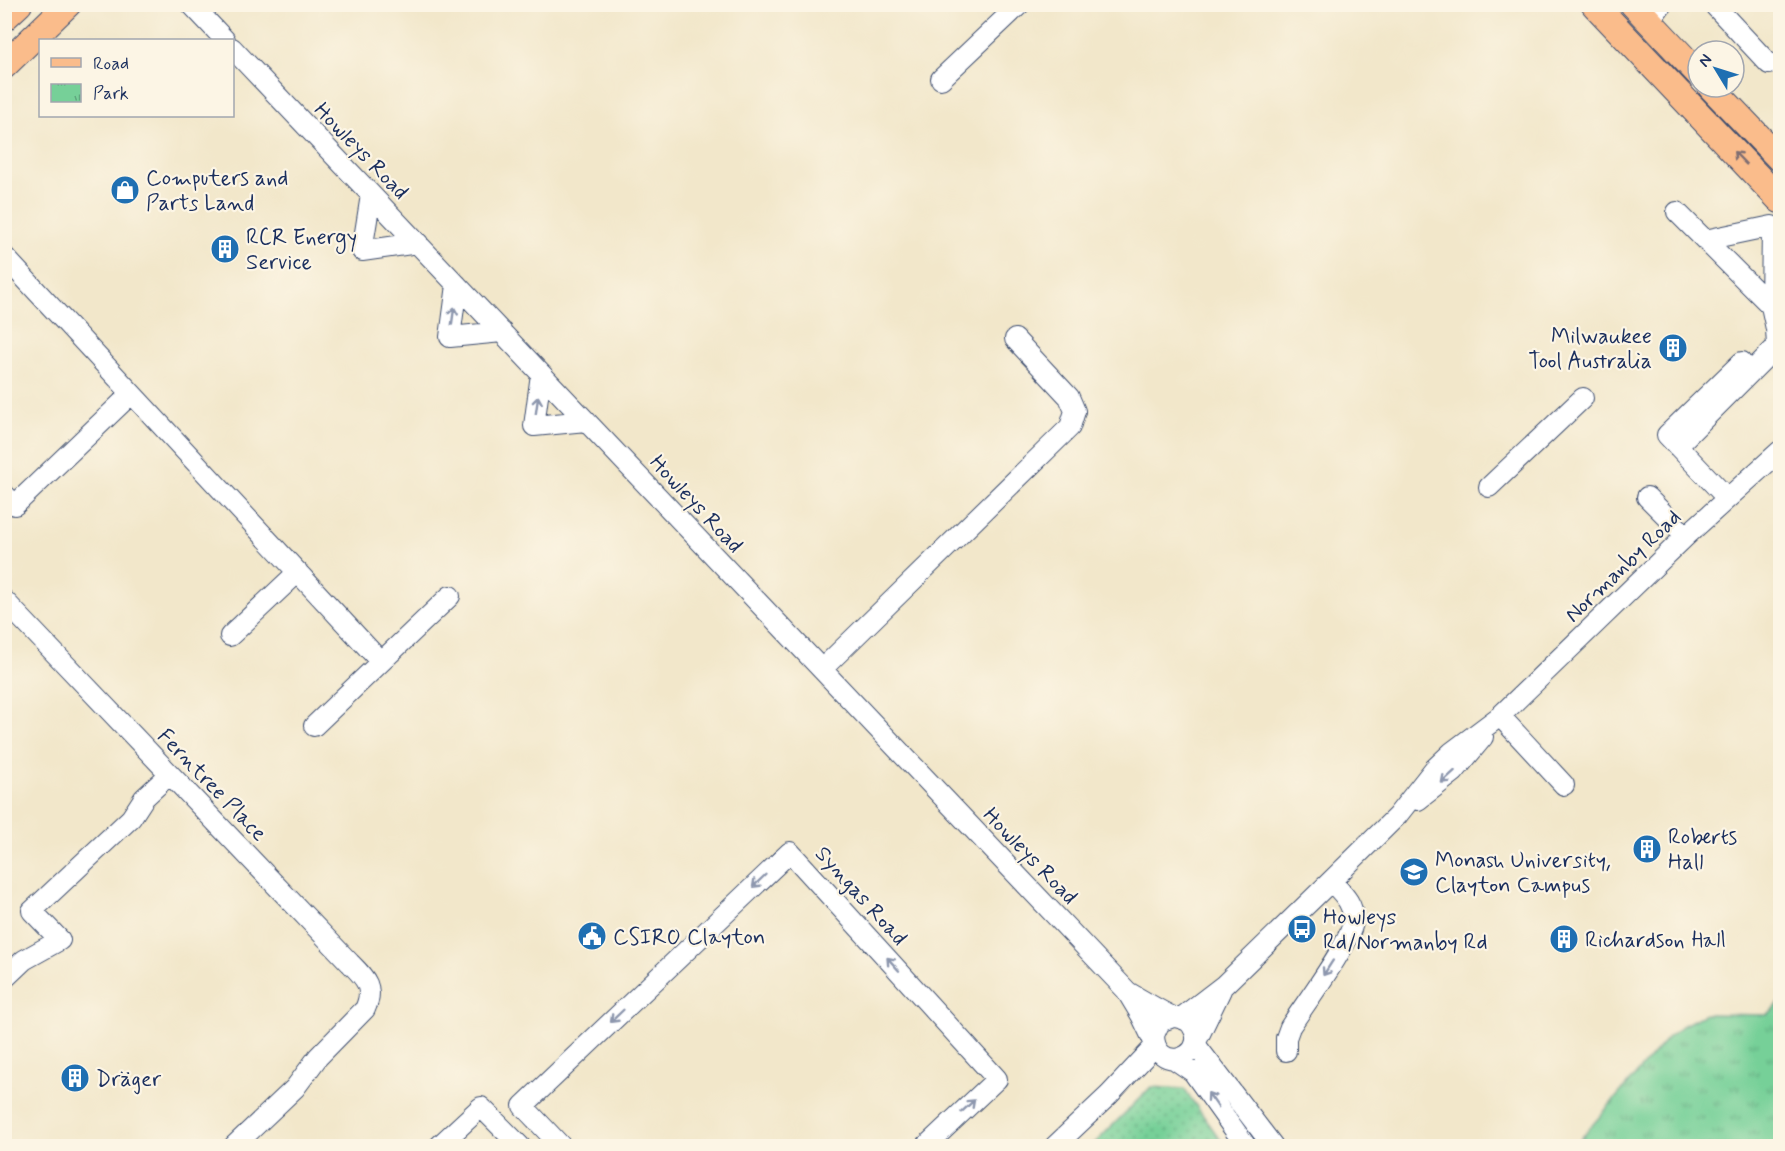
<svg xmlns="http://www.w3.org/2000/svg" width="1785" height="1151" viewBox="0 0 1785 1151" font-family="Mynerve,sans-serif">
<style>
.grass{fill:url(#grass-dots);stroke:#48807b;stroke-width:1.5}
.park{fill:url(#park-tufts);stroke:#48807b;stroke-width:1.5}
.lines{fill:none;stroke-linecap:round;stroke-linejoin:round}
.minor-casing{stroke:#3b4b6e;stroke-width:22}
.major-casing{stroke:#3b4b6e;stroke-width:28}
.minor{stroke:#fff;stroke-width:20}
.major{stroke:#fabc8b;stroke-width:26}
.oneway{stroke:#7f6e72}
.oneway2{stroke:#8d97ae}
.labels{text-anchor:middle;stroke-width:4.5;stroke-linejoin:round;paint-order:stroke}
.street-label{font-size:22px;fill:#1b2f5e;stroke:#fcf5e5}
.poi-label{font-size:22px;fill:#1b2f5e;stroke:#fcf5e5;text-anchor:start}
</style>
<defs>
<pattern id="grass-dots" width="8" height="8" patternUnits="userSpaceOnUse" patternTransform="scale(1.5)"><rect width="8" height="8" fill="#76d098"/><path d="M2 2h.1M6 6h.1" fill="none" stroke="#60a97f" stroke-width="1.8" stroke-linecap="round"/></pattern>
<pattern id="park-tufts" width="24" height="20" patternUnits="userSpaceOnUse" patternTransform="scale(1.5)"><rect width="24" height="20" fill="#76d098"/><path d="M3 7l-1-3M5 7V3M7 7l1-3M15 17l-1-3M17 17v-4M19 17l1-3" fill="none" stroke="#60a97f"/></pattern>
</defs>
<rect width="100%" height="100%" fill="#fcf5e5"/>
<filter id="ink" filterUnits="userSpaceOnUse"><feTurbulence type="fractalNoise" baseFrequency=".0167" numOctaves="2"/><feDisplacementMap in="SourceGraphic" scale="12" xChannelSelector="R" yChannelSelector="G"/><feConvolveMatrix kernelMatrix="1 2 1 2 8 2 1 2 1" color-interpolation-filters="sRGB"/></filter>
<filter id="wash" filterUnits="userSpaceOnUse"><feTurbulence type="fractalNoise" baseFrequency=".008" numOctaves="4" result="noise"/><feDisplacementMap in="SourceGraphic" scale="24" xChannelSelector="R" yChannelSelector="G"/><feGaussianBlur stdDeviation="1.35" result="paint"/><feColorMatrix in="noise" values="0 0 0 0 0 0 0 0 0 0 0 0 0 0 0 0 0 1.4 0 .05"/><feComposite in="paint" operator="in"/></filter>
<g filter="url(#wash)">
<rect width="100%" height="100%" fill="#f2e7ca"/>
<path class="grass" d="M1151,1087l33,2 41,57h-133z"/>
<path class="park" d="M1780,1003v143h-209l6,-3 91,-106 14,-11 23,-12 62,1z"/>
</g>
<g filter="url(#ink)">
<g class="lines">
<g class="minor-casing">
<path id="minor" d="M191,4l34,36
M1713,4l56,60
M1649,22l13,-18
M232,48l894,942 15,25 13,27
M941,79l79,-75
M371,195l-9,56 56,-8
M1705,240l67,-14 -1,80
M4,256l377,406
M457,285l-7,52 52,-5
M541,374l-7,52 52,-5
M1677,446l100,-100 -1,-17 -5,-23 -94,-94
M1489,487l94,-89
M4,494l11,11 116,-111
M1647,497l39,39
M1727,498l-60,-63 75,-73
M4,600l346,363c15,15 25,24 15,46l-47,48 -23,31 -61,58
M230,636l68,-64
M822,669l248,-242 5,-16 -6,-14 -54,-58
M1500,716l64,69
M314,726l136,-130
M1418,800l36,-28 29,-35
M4,979l20,-19 36,-20 -28,-29 99,-93 13,-20 26,-24
M1128,992c14,8 27,16 41,23 6,3 12,2 18,6 4,2 6,7 8,11 9,28 -40,41 -41,3l6,-13 13,-5
M1181,1018l43,-33 107,-104 66,-65 37,-47 18,-17 48,-36 186,-180 94,-85
M1196,1042l25,-52
M1195,1044l78,102
M1286,1051v-13l4,-11c14,-22 60,-83 63,-105 2,-18 -11,-29 -22,-41
M1174,1059l19,13 53,74
M439,1146l42,-39 39,39
M561,1146l-38,-40 267,-254 207,227 -71,67
M1055,1146l54,-51 46,-49"/>
</g>
<g class="major-casing">
<path id="major" d="M1594,4l186,196
M1633,4l65,69
M4,18l15,-14
M4,66l64,-62
M1711,87l69,72"/>
</g>
<use href="#minor" class="minor"/>
<use href="#major" class="major"/>
</g>
<defs><path id="oneway-shaft" d="M-6 0H5M1.5-3L5.5 0L1.5 3" fill="none" stroke-width="1.6" stroke-linecap="round" stroke-linejoin="round" transform="scale(1.5)"/></defs>
<use class="oneway" href="#oneway-shaft" transform="translate(1740 158) rotate(-134)"/>
<g class="oneway2">
<use href="#oneway-shaft" transform="translate(453 316) rotate(-82)"/>
<use href="#oneway-shaft" transform="translate(537 405) rotate(-82)"/>
<use href="#oneway-shaft" transform="translate(1448 777) rotate(138)"/>
<use href="#oneway-shaft" transform="translate(759 881) rotate(136)"/>
<use href="#oneway-shaft" transform="translate(893 964) rotate(-132)"/>
<use href="#oneway-shaft" transform="translate(1328 968) rotate(123)"/>
<use href="#oneway-shaft" transform="translate(617 1016) rotate(136)"/>
<use href="#oneway-shaft" transform="translate(1213 1100) rotate(-125)"/>
<use href="#oneway-shaft" transform="translate(968 1106) rotate(-43)"/>
</g>
</g>
<defs>
<g id="shop-disc" transform="scale(1.5)"><circle r="9.5" fill="#1f6fb2" stroke="#fcf5e5"/><path d="M-5-2.5h2.3a2.7 3.5 0 0 1 5.4 0H5L5.5 6h-11ZM-1.5-2.5h3a1.5 2.3 0 0 0-3 0Z" fill="#fff"/></g>
<g id="building-disc" transform="scale(1.5)"><circle r="9.5" fill="#1f6fb2" stroke="#fcf5e5"/><path d="M-4-6H4V6H1V3H-1V6H-4ZM-2.5-4.3h1.7v1.8h-1.7ZM.8-4.3h1.7v1.8H.8ZM-2.5-1h1.7V.8h-1.7ZM.8-1h1.7V.8H.8Z" fill="#fff"/></g>
<g id="university-disc" transform="scale(1.5)"><circle r="9.5" fill="#1f6fb2" stroke="#fcf5e5"/><path d="M0-5L7-2L0 1L-7-2ZM-4 1L0 2.5L4 1V4Q0 6-4 4Z" fill="#fff"/></g>
<g id="bus-disc" transform="scale(1.5)"><circle r="9.5" fill="#1f6fb2" stroke="#fcf5e5"/><path d="M-5-6H5V4H4V6H2V4H-2V6H-4V4H-5ZM-3.5-4V0h7V-4ZM-3.5 1.2v1.5H-2V1.2ZM2 1.2v1.5H3.5V1.2Z" fill="#fff"/></g>
<g id="civic-disc" transform="scale(1.5)"><circle r="9.5" fill="#1f6fb2" stroke="#fcf5e5"/><path d="M-.6-6.5H3V-4.5H.6V-3L4-1V1h2V6H-6V1h2V-1L-.6-3ZM-1.2 2.5V6h2.4V2.5Z" fill="#fff"/></g>
</defs>
<g fill-rule="evenodd">
<use href="#shop-disc" x="125" y="190"/>
<use href="#building-disc" x="225" y="249"/>
<use href="#building-disc" x="1673" y="348"/>
<use href="#building-disc" x="1647" y="849"/>
<use href="#university-disc" x="1414" y="872"/>
<use href="#bus-disc" x="1302" y="929"/>
<use href="#civic-disc" x="592" y="936"/>
<use href="#building-disc" x="1564" y="939"/>
<use href="#building-disc" x="75" y="1078"/>
</g>
<g class="labels">
<g class="street-label">
<text transform="translate(362 150) rotate(46)" y="8">Howleys Road</text>
<text transform="translate(697 503) rotate(47)" y="8">Howleys Road</text>
<text transform="translate(1622 565) rotate(-44)" y="8">Normanby Road</text>
<text transform="translate(213 784) rotate(46)" y="8">Ferntree Place</text>
<text transform="translate(1031 855) rotate(46)" y="8">Howleys Road</text>
<text transform="translate(862 895) rotate(48)" y="8">Syngas Road</text>
</g>
<g class="poi-label">
<text x="146" y="185">Computers and<tspan x="146" dy="25">Parts Land</tspan></text>
<text x="246" y="244">RCR Energy<tspan x="246" dy="25">Service</tspan></text>
<text x="1652" y="343" text-anchor="end">Milwaukee<tspan x="1652" dy="25">Tool Australia</tspan></text>
<text x="1668" y="844">Roberts<tspan x="1668" dy="25">Hall</tspan></text>
<text x="1435" y="867">Monash University,<tspan x="1435" dy="25">Clayton Campus</tspan></text>
<text x="1323" y="924">Howleys<tspan x="1323" dy="25">Rd/Normanby Rd</tspan></text>
<text x="613" y="944">CSIRO Clayton</text>
<text x="1585" y="947">Richardson Hall</text>
<text x="96" y="1086">Dräger</text>
</g>
</g>
<rect width="1785" height="1151" fill="none" stroke="#fcf5e5" stroke-width="24"/>
<rect x="39" y="39" width="195" height="78" fill="#fcf5e5" stroke="#a2a6af" stroke-width="1.5"/>
<rect x="51" y="58" width="30" height="9" fill="#fabc8b" stroke="#a2a6af" stroke-width="1.5"/>
<text x="93" y="69" font-size="18" fill="#1b2f5e">Road</text>
<rect x="51" y="84" width="30" height="18" fill="url(#park-tufts)" stroke="#a2a6af" stroke-width="1.5"/>
<text x="93" y="99" font-size="18" fill="#1b2f5e">Park</text>
<g transform="translate(1716 69) rotate(308)"><circle r="28" fill="#fcf5e5" stroke="#a2a6af" stroke-width="1.5"/>
<path d="M0-4.5L10 22L0 15L-10 22Z" fill="#1f6fb2"/>
<text y="-9" font-size="16" font-weight="bold" text-anchor="middle" fill="#1b2f5e">N</text>
</g>
</svg>
